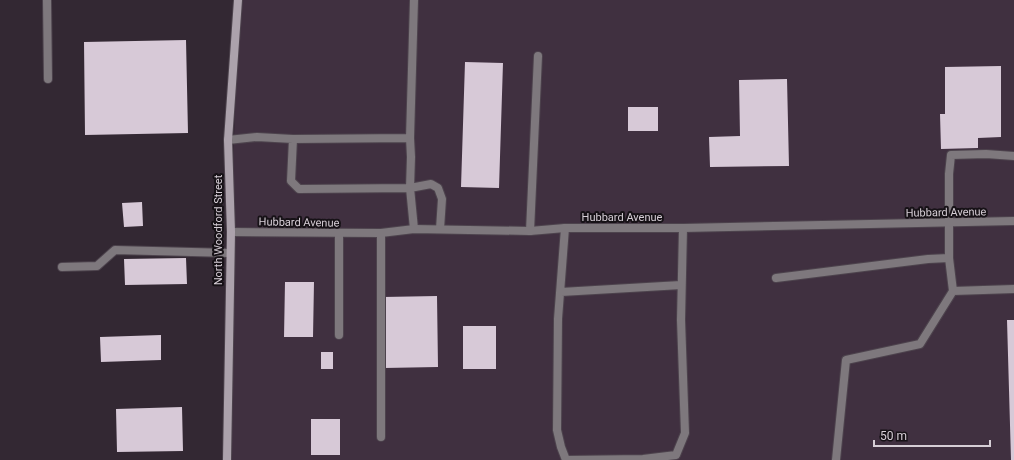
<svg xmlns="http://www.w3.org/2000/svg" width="1014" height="460" viewBox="0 0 1014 460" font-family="Roboto,sans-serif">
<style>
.built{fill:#403040}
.building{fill:#d7c9d7}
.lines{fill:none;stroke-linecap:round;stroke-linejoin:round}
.lane-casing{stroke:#4d434d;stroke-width:10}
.street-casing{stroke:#4d434d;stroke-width:10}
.secondary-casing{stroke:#4d434d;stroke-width:10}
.lane{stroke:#7e787d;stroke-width:8}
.street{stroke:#7e787d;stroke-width:8}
.secondary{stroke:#aca2ac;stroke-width:8}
.labels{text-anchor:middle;stroke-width:4;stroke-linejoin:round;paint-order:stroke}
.street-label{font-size:11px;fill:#d6ced6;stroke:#171217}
</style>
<rect width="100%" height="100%" fill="#332833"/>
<path class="built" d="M239,0h775v460h-787l3,-207z"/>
<path class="building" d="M186,40l2,93 -103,2 -1,-93z
M465,62l38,1 -4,125 -38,-1z
M1001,66v71l-23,1v10l-37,1 -1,-35h5v-47z
M787,79l2,87 -79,1 -1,-30 31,-1 -1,-56z
M628,107h30v24h-30z
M142,202l1,24 -19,1 -2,-24z
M186,258l1,26 -62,1 -1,-26z
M285,282h29l-1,55h-29z
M437,296l1,71 -54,1 -1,-71z
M1007,320h7v140h-3z
M463,326h33v43h-33z
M161,335v25l-60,2 -1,-25z
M321,352h12v17h-12z
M182,407l1,44 -66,1 -1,-43z
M311,419h29v36h-29z"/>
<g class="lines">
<g class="lane-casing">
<path id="lane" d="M47,0l1,79
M414,0l-4,138 1,19 -1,31 4,41
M293,139l-2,42 8,8 111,-1 21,-4 7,4 4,11 -2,30
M228,140l29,-3 36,2 117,-1
M565,228l-7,91 -1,111 4,17 5,13 77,-1 33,-4 9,-22 -4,-113 2,-92
M530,231l8,-175
M381,233v204
M62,267l35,-1 18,-16 115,3
M776,278l152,-19 21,-1
M953,291l61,-2
M561,292l120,-7
M339,335v-102
M836,460l10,-100 74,-16 33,-53 -4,-33v-84l2,-19 35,-1 28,2"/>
</g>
<g class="street-casing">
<path id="street" d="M231,232l150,1 33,-4 116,2 35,-3h118l331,-7"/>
</g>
<g class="secondary-casing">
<path id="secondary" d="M227,460l4,-228 -3,-92 10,-140"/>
</g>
<use href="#lane" class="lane"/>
<use href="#street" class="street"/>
<use href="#secondary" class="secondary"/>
</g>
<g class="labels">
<g class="street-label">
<text transform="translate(946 212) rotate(-1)" y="4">Hubbard Avenue</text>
<text x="622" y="221">Hubbard Avenue</text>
<text transform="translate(299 222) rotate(1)" y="4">Hubbard Avenue</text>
<text transform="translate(218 230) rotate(-90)" y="4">North Woodford Street</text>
</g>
</g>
<path d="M874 440v6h116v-6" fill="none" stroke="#d6ced6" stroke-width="2"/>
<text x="880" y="440" font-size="12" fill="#d6ced6" stroke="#171217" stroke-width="3" paint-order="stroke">50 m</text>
</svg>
